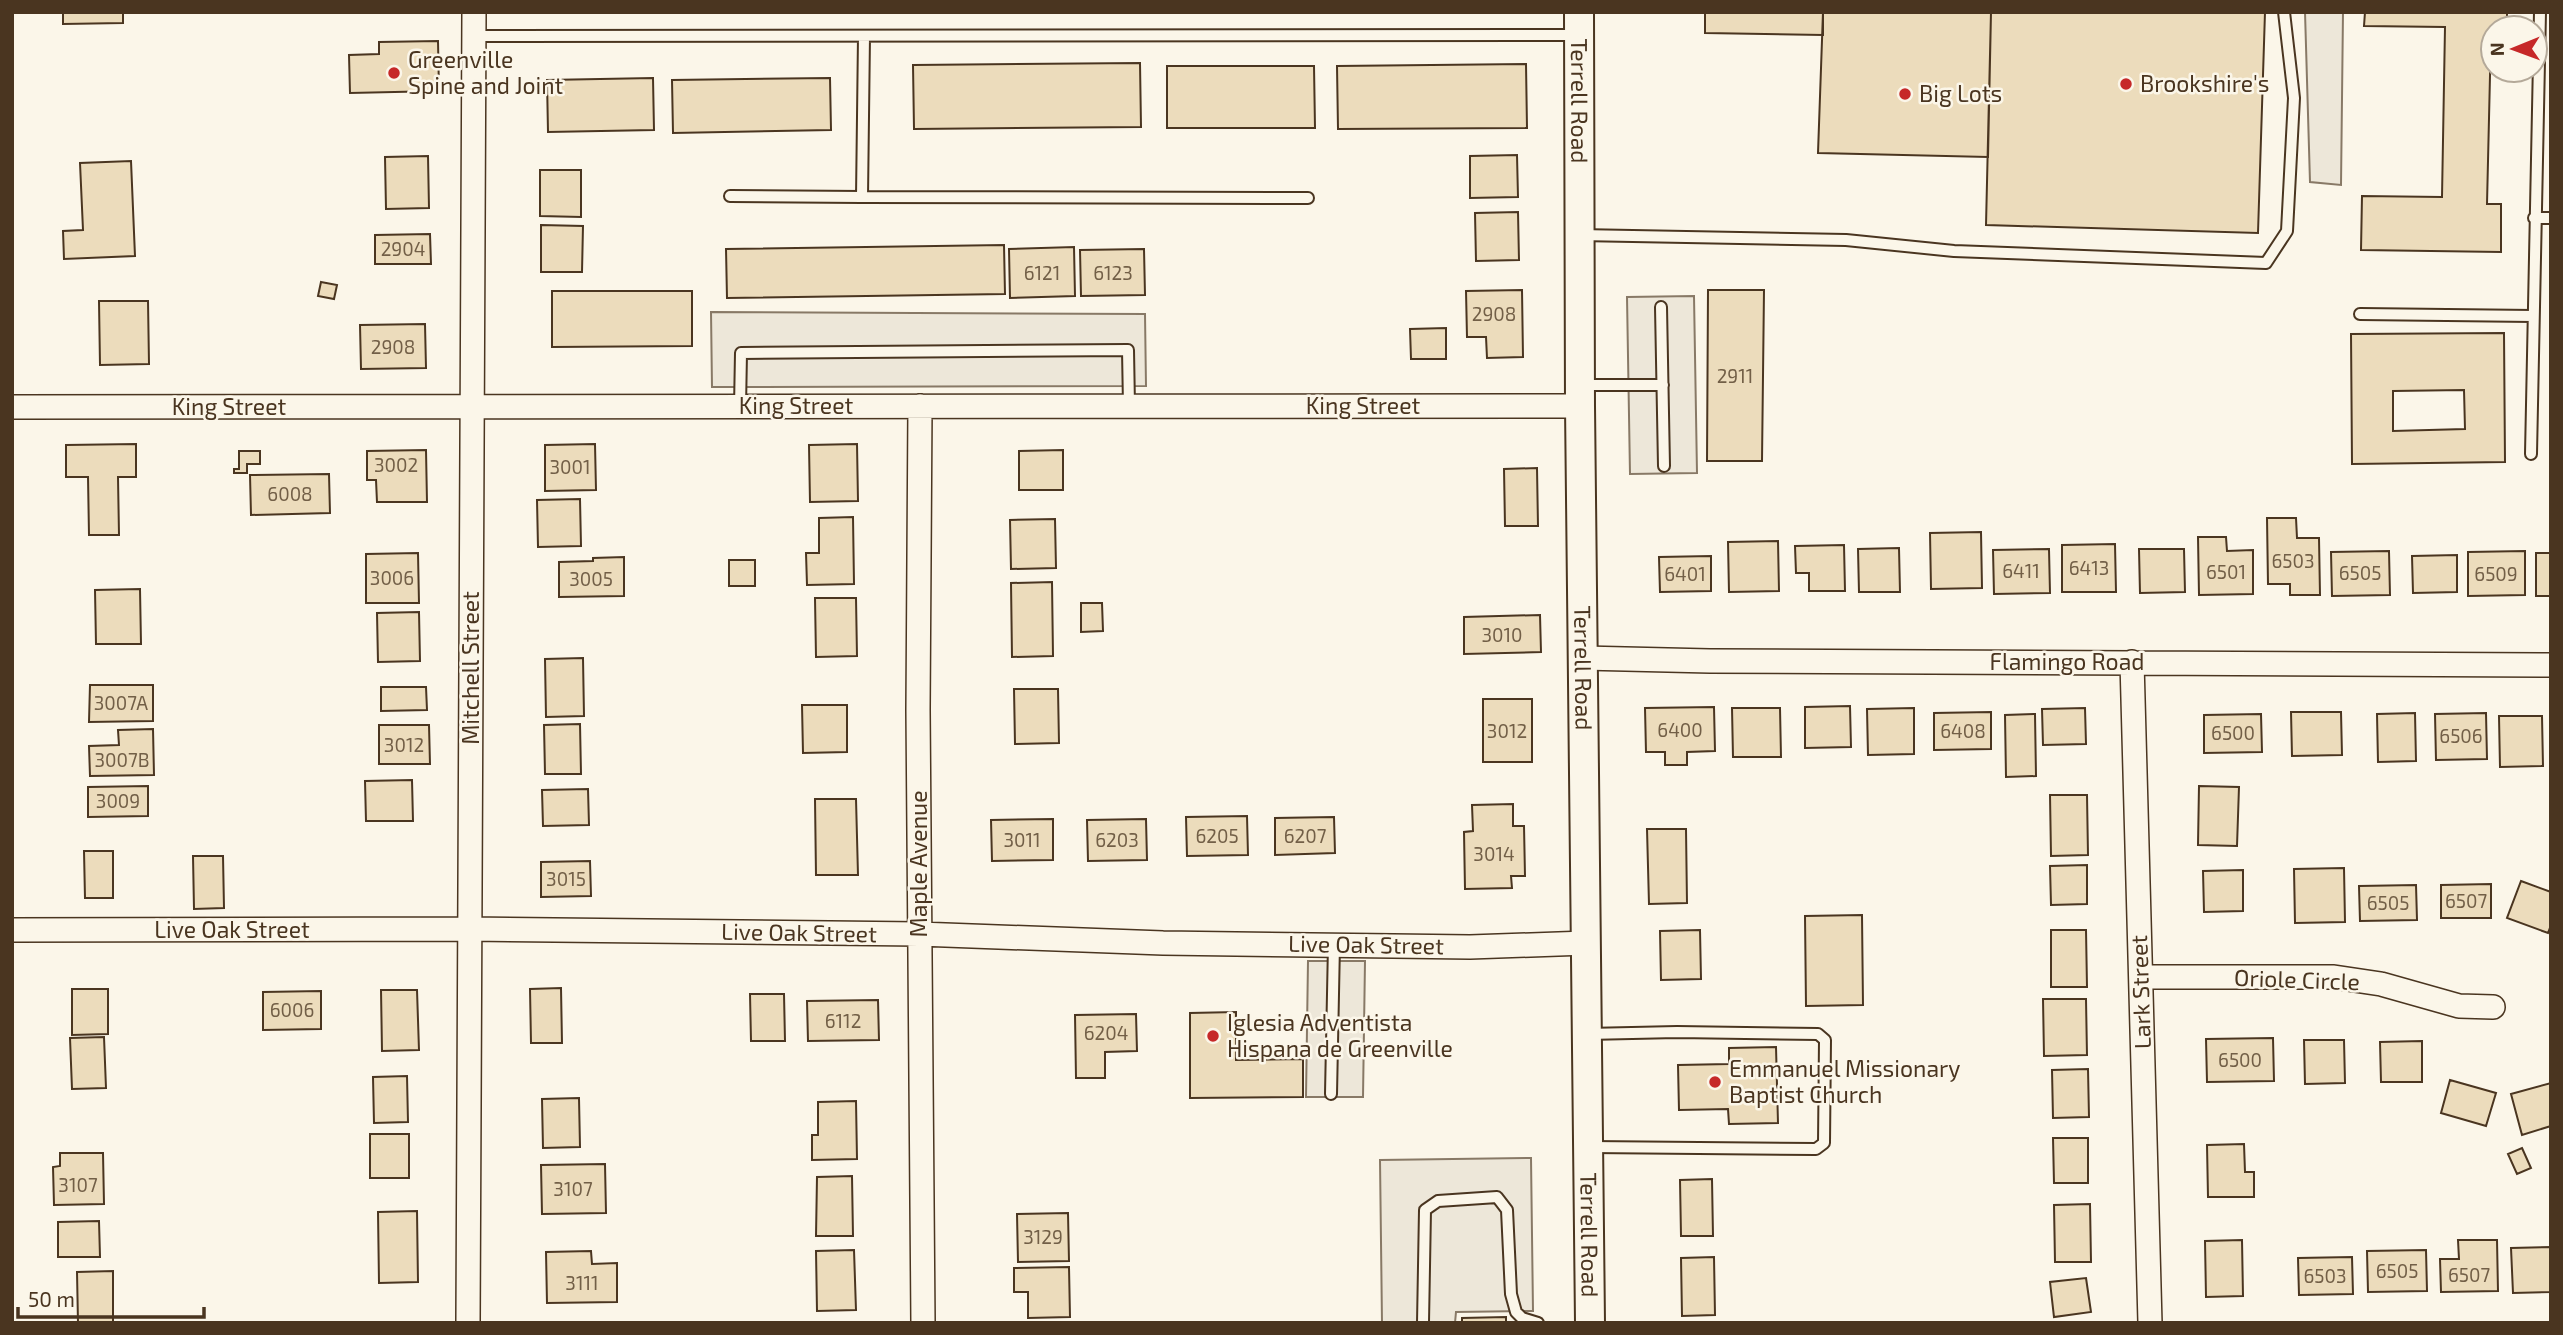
<svg xmlns="http://www.w3.org/2000/svg" width="2563" height="1335" viewBox="0 0 2563 1335" font-family="'Exo 2',sans-serif">
<style>
.parking{fill:#ede7d9;stroke:#887966;stroke-width:2}
.building{fill:#ecdcbc;stroke:#4a3520;stroke-width:2;fill-rule:evenodd}
.lines{fill:none;stroke-linecap:round;stroke-linejoin:round}
.service-casing{stroke:#4a3520;stroke-width:14}
.minor-casing{stroke:#4a3520;stroke-width:26}
.tertiary-casing{stroke:#4a3520;stroke-width:32}
.service{stroke:#fbf6e9;stroke-width:10}
.minor{stroke:#fbf6e9;stroke-width:23}
.tertiary{stroke:#fbf6e9;stroke-width:28}
.poi-dot{fill:#c62828;stroke:#fbf6e9;stroke-width:2.5}
.labels{text-anchor:middle;stroke-width:5;stroke-linejoin:round;paint-order:stroke}
.number-label{font-size:19px;fill:#725f47}
.poi-label{font-size:23px;fill:#4a3520;stroke:#fbf6e9;text-anchor:start}
.street-label{font-size:23px;fill:#4a3520;stroke:#fbf6e9}
</style>
<rect width="100%" height="100%" fill="#fbf6e9"/>
<path class="parking" d="M2305,12h38l-2,173 -31,-3z
M1694,296l3,177 -67,1 -3,-177z
M711,312l434,2 1,72 -434,1z
M1308,961h57l-2,136h-57z
M1531,1158l2,153 -77,1 -1,11h-73l-2,-163z"/>
<path class="building" d="M63,12h60v11l-60,1z
M1705,12h118v23l-118,-2z
M1823,12h168l-3,145 -170,-4z
M1991,12h274l-7,221 -272,-8z
M2365,12h142v16h-14v5h-2l-4,171h14v48l-140,-2 1,-54 80,1 3,-170 -81,-1z
M438,41l1,50 -89,2 -1,-38 30,-1v-12z
M1140,63l1,64 -227,2 -1,-64z
M1526,64l1,64 -189,1 -1,-63z
M1167,66h147l1,62h-148z
M653,78l1,52 -106,2 -1,-52z
M830,78l1,52 -158,3 -1,-53z
M1517,155l1,42 -48,1v-42z
M428,156l1,52 -43,1 -1,-52z
M131,161l4,95 -71,3 -1,-28 20,-1 -3,-67z
M540,170h41v47l-41,-1z
M1518,212l1,48 -43,1 -1,-48z
M541,225l42,1 -1,46h-41z
M430,234l1,30h-56v-29z
M1004,245l1,49 -278,4 -1,-49z
M1074,247l1,49 -65,2 -1,-49z
M1144,249l1,46 -64,1 -1,-46z
M321,282l16,3 -3,14 -16,-3z
M1522,290l1,67 -36,1 -1,-21h-19l-1,-46z
M1708,290h56l-2,171h-55z
M552,291h140v55l-140,1z
M99,301h49l1,63 -49,1z
M425,324l1,44 -65,1 -1,-44z
M1446,328v31h-35l-1,-30z
M2504,333l1,129 -153,2 -1,-130zM2464,390l1,39 -72,2v-40z
M136,444v33h-18l1,58h-30l-1,-58h-22v-32z
M595,444l1,46 -51,1v-46z
M857,444l1,57 -48,1 -1,-57z
M426,450l1,52h-50l-1,-22h-9v-29z
M1063,450v40h-44v-39z
M239,451h21v13h-13v9h-13v-4h5z
M1537,468l1,58h-33l-1,-57z
M329,474l1,39 -79,2 -1,-40z
M580,499l1,47 -43,1 -1,-47z
M853,517l1,67 -47,1 -1,-32h13v-35z
M2267,518h29l1,20h22l1,57h-30v-11h-22z
M1055,519l1,49 -45,1 -1,-49z
M1981,532l1,56 -51,1 -1,-56z
M2198,537h28l1,14 26,-1v44l-54,1z
M1778,541l1,50 -50,1 -1,-50z
M2115,544l1,48h-54v-47z
M1844,545l1,46h-36v-18h-13l-1,-27z
M1899,548l1,44h-41l-1,-43z
M2049,549l1,44 -56,1 -1,-44z
M2139,549h45l1,43 -45,1z
M2389,551l1,44 -58,1 -1,-44z
M2525,551v44l-57,1v-44z
M418,553l1,50h-53v-49z
M2536,553h15v43h-15z
M2457,555v37l-44,1 -1,-37z
M1711,556v35l-51,1 -1,-35z
M624,557v39l-65,1v-35l34,-1v-3z
M729,560h26v26h-26z
M1052,582l1,74 -41,1 -1,-74z
M140,589l1,55h-45l-1,-54z
M815,598h41l1,58 -41,1z
M1081,603h21l1,28 -22,1z
M419,612l1,49 -42,1 -1,-49z
M1540,615l1,37 -77,2v-37z
M583,658l1,58 -38,1 -1,-58z
M90,685h63v36l-64,1z
M381,687h45l1,23 -46,1z
M1014,689h44l1,54 -44,1z
M1483,699h49v63h-49z
M802,705h45v47l-44,1z
M1850,706l1,41 -46,1v-41z
M1714,707l1,44 -28,1v13h-22v-13h-19l-1,-44z
M1732,708h48l1,49h-48z
M1914,708v46l-46,1 -1,-46z
M2085,708l1,36 -43,1 -1,-36z
M1991,712v37l-57,1v-37z
M2291,712h50l1,43 -50,1z
M2415,713l1,48 -38,1 -1,-48z
M2486,713l1,46 -51,1 -1,-46z
M2035,714l1,62 -30,1 -1,-62z
M2261,714l1,38 -58,1v-38z
M2499,716h43l1,50 -43,1z
M580,724l1,50h-36l-1,-49z
M379,725h50l1,39h-51z
M153,729l1,46 -64,1 -1,-30 30,-1 -1,-15z
M412,780l1,41h-47l-1,-40z
M148,786v30l-60,1v-30z
M2199,786l40,1 -2,59 -39,-1z
M588,789l1,36 -46,1 -1,-36z
M2050,795h37l1,60 -37,1z
M815,799h41l2,76h-42z
M1513,804v22h11l1,50h-14l1,12 -47,1 -1,-57 9,-1 -1,-26z
M1247,816l1,39 -61,1 -1,-39z
M1334,817l1,36 -60,2v-37z
M1053,819v41l-61,1 -1,-41z
M1146,819l1,41 -59,1 -1,-41z
M1647,829h39l1,74 -38,1z
M84,851h29v47h-28z
M193,856h30l1,52 -30,1z
M590,861l1,35 -50,1v-35z
M2087,865v39l-36,1 -1,-39z
M2344,868l1,54 -50,1 -1,-54z
M2243,870v41l-39,1 -1,-41z
M2521,881l30,11v33l-3,8 -41,-15z
M2491,884v34h-50v-33z
M2416,885l1,35 -57,1 -1,-35z
M1862,915l1,90 -57,1 -1,-90z
M1700,930l1,49 -40,1 -1,-49z
M2051,930h35l1,57h-36z
M561,988l1,55h-31l-1,-54z
M72,989h36v45l-36,1z
M381,990h36l2,60 -37,1z
M321,991v38l-58,1v-38z
M750,994h34l1,47h-34z
M2043,999h43l1,56 -43,1z
M878,1000l1,40 -71,1 -1,-40z
M1236,1012v48l67,-1v38l-113,1v-85z
M1136,1014l1,37 -32,1v26h-29l-1,-63z
M104,1037l2,51 -34,1 -2,-51z
M2273,1038l1,43 -67,1 -1,-43z
M2304,1040h40l1,43 -40,1z
M2422,1041v41h-41l-1,-40z
M1776,1047l2,76 -49,1 -1,-15 -49,1 -1,-45 51,-1v-16z
M2088,1069l1,48 -36,1 -1,-48z
M407,1076l1,46 -34,1 -1,-46z
M2450,1080l46,13 -10,33 -45,-13z
M2551,1083v43l-29,9 -11,-41z
M579,1098l1,49 -37,1 -1,-49z
M856,1101l1,58 -45,1v-25h6v-33z
M370,1134h39v44h-39z
M2053,1138h35v45h-34z
M2244,1144l1,28h9v25h-46l-1,-52z
M2522,1148l9,20 -14,6 -9,-20z
M60,1153h43l1,51 -50,1 -1,-38 7,-1z
M605,1164l1,49 -64,1 -1,-49z
M852,1176l1,60h-37l1,-59z
M1712,1179l1,57h-32l-1,-56z
M2090,1204l1,58h-36l-1,-57z
M417,1211l1,71 -39,1 -1,-71z
M1068,1213l1,48 -51,1 -1,-48z
M99,1221l1,36h-42v-35z
M2242,1240l1,56 -37,1 -1,-56z
M2458,1240h39l1,51 -57,1 -1,-33h19z
M2551,1247v45l-38,1 -2,-45z
M854,1250l2,60 -39,1 -1,-60z
M2426,1250l1,41 -59,1 -1,-41z
M591,1251l1,13 25,-1v39l-70,1 -1,-51z
M1714,1257l1,58 -33,1 -1,-58z
M2352,1257l1,37 -54,1 -1,-37z
M1069,1267l1,50 -42,1v-26h-14v-24z
M113,1271v52h-35l-1,-51z
M2086,1278l5,34 -37,5 -4,-35z
M1506,1317v6h-44v-5z"/>
<g class="lines">
<g class="service-casing">
<path id="service" d="M474,36l1105,-1
M730,196l132,1 2,-161
M862,197l446,1
M2534,218h17
M1579,235l267,5 108,11 312,12 21,-32 7,-133 -10,-86
M1661,307l3,159
M2360,314l173,2
M1582,385h81
M740,407l1,-54 387,-3 1,56
M2531,454l9,-442
M1587,1034l90,-2 141,2 7,6 -1,103 -8,6 -226,-2
M1331,1094l3,-150
M1423,1323l2,-113 13,-9 59,-4 10,13 4,84 5,18 6,6 16,5"/>
</g>
<g class="minor-casing">
<path id="minor" d="M920,406l-2,304 5,613
M12,407l1568,-1
M1583,658l127,3 841,4
M2132,662l18,661
M12,930l457,-1 450,5 244,9 230,3 77,1 116,-4
M2141,977h193l47,7 78,22 34,1
M468,1323l6,-1311"/>
</g>
<g class="tertiary-casing">
<g id="tertiary">
<path id="s1" d="M1579,12l1,394 10,917"/>
</g>
</g>
<use href="#service" class="service"/>
<use href="#minor" class="minor"/>
<use href="#tertiary" class="tertiary"/>
</g>
<g class="poi-dot">
<circle cx="394" cy="73" r="7"/>
<circle cx="2126" cy="84" r="7"/>
<circle cx="1905" cy="94" r="7"/>
<circle cx="1213" cy="1036" r="7"/>
<circle cx="1715" cy="1082" r="7"/>
</g>
<g class="labels">
<g class="number-label">
<text x="403" y="256">2904</text>
<text x="1042" y="280">6121</text>
<text x="1113" y="280">6123</text>
<text x="1494" y="321">2908</text>
<text x="393" y="354">2908</text>
<text x="1735" y="383">2911</text>
<text x="396" y="472">3002</text>
<text x="570" y="474">3001</text>
<text x="290" y="501">6008</text>
<text x="2293" y="568">6503</text>
<text x="2089" y="575">6413</text>
<text x="2021" y="578">6411</text>
<text x="2226" y="579">6501</text>
<text x="2360" y="580">6505</text>
<text x="1685" y="581">6401</text>
<text x="2496" y="581">6509</text>
<text x="392" y="585">3006</text>
<text x="591" y="586">3005</text>
<text x="1502" y="642">3010</text>
<text x="121" y="710">3007A</text>
<text x="1680" y="737">6400</text>
<text x="1507" y="738">3012</text>
<text x="1963" y="738">6408</text>
<text x="2233" y="740">6500</text>
<text x="2461" y="743">6506</text>
<text x="404" y="752">3012</text>
<text x="122" y="767">3007B</text>
<text x="118" y="808">3009</text>
<text x="1217" y="843">6205</text>
<text x="1305" y="843">6207</text>
<text x="1022" y="847">3011</text>
<text x="1117" y="847">6203</text>
<text x="1494" y="861">3014</text>
<text x="566" y="886">3015</text>
<text x="2466" y="908">6507</text>
<text x="2388" y="910">6505</text>
<text x="292" y="1017">6006</text>
<text x="843" y="1028">6112</text>
<text x="1106" y="1040">6204</text>
<text x="2240" y="1067">6500</text>
<text x="78" y="1192">3107</text>
<text x="573" y="1196">3107</text>
<text x="1043" y="1244">3129</text>
<text x="2397" y="1278">6505</text>
<text x="2469" y="1282">6507</text>
<text x="2325" y="1283">6503</text>
<text x="582" y="1290">3111</text>
</g>
<g class="poi-label">
<text x="408" y="68">Greenville<tspan x="408" dy="26">Spine and Joint</tspan></text>
<text x="2140" y="92">Brookshire's</text>
<text x="1919" y="102">Big Lots</text>
<text x="1227" y="1031">Iglesia Adventista<tspan x="1227" dy="26">Hispana de Greenville</tspan></text>
<text x="1729" y="1077">Emmanuel Missionary<tspan x="1729" dy="26">Baptist Church</tspan></text>
</g>
<g class="street-label">
<text dy="8" stroke="none"><textPath href="#s1" startOffset="89">Terrell Road</textPath></text>
<text x="796" y="414">King Street</text>
<text x="1363" y="414">King Street</text>
<text x="229" y="415">King Street</text>
<text x="2067" y="670">Flamingo Road</text>
<text transform="translate(471 668) rotate(-90)" y="8">Mitchell Street</text>
<text dy="8" stroke="none"><textPath href="#s1" startOffset="656">Terrell Road</textPath></text>
<text transform="translate(919 864) rotate(-90)" y="8">Maple Avenue</text>
<text x="232" y="938">Live Oak Street</text>
<text transform="translate(799 933) rotate(1)" y="8">Live Oak Street</text>
<text transform="translate(1366 945) rotate(1)" y="8">Live Oak Street</text>
<text transform="translate(2297 980) rotate(2)" y="8">Oriole Circle</text>
<text transform="translate(2141 992) rotate(-92)" y="8">Lark Street</text>
<text dy="8" stroke="none"><textPath href="#s1" startOffset="1223">Terrell Road</textPath></text>
</g>
</g>
<rect width="2563" height="1335" fill="none" stroke="#4a3520" stroke-width="28"/>
<g transform="translate(2514 49) rotate(269)"><circle r="33" fill="#fbf6e9" stroke="#b4a999" stroke-width="2"/>
<path d="M0-5L12 26L0 18L-12 26Z" fill="#c62828"/>
<text y="-10" font-size="19" font-weight="bold" text-anchor="middle" fill="#4a3520">N</text>
</g>
<path d="M18 1307v10h186v-10" fill="none" stroke="#4a3520" stroke-width="3.5"/>
<text x="28" y="1307" font-size="21" fill="#4a3520" stroke="#fbf6e9" stroke-width="5" paint-order="stroke">50 m</text>
</svg>
